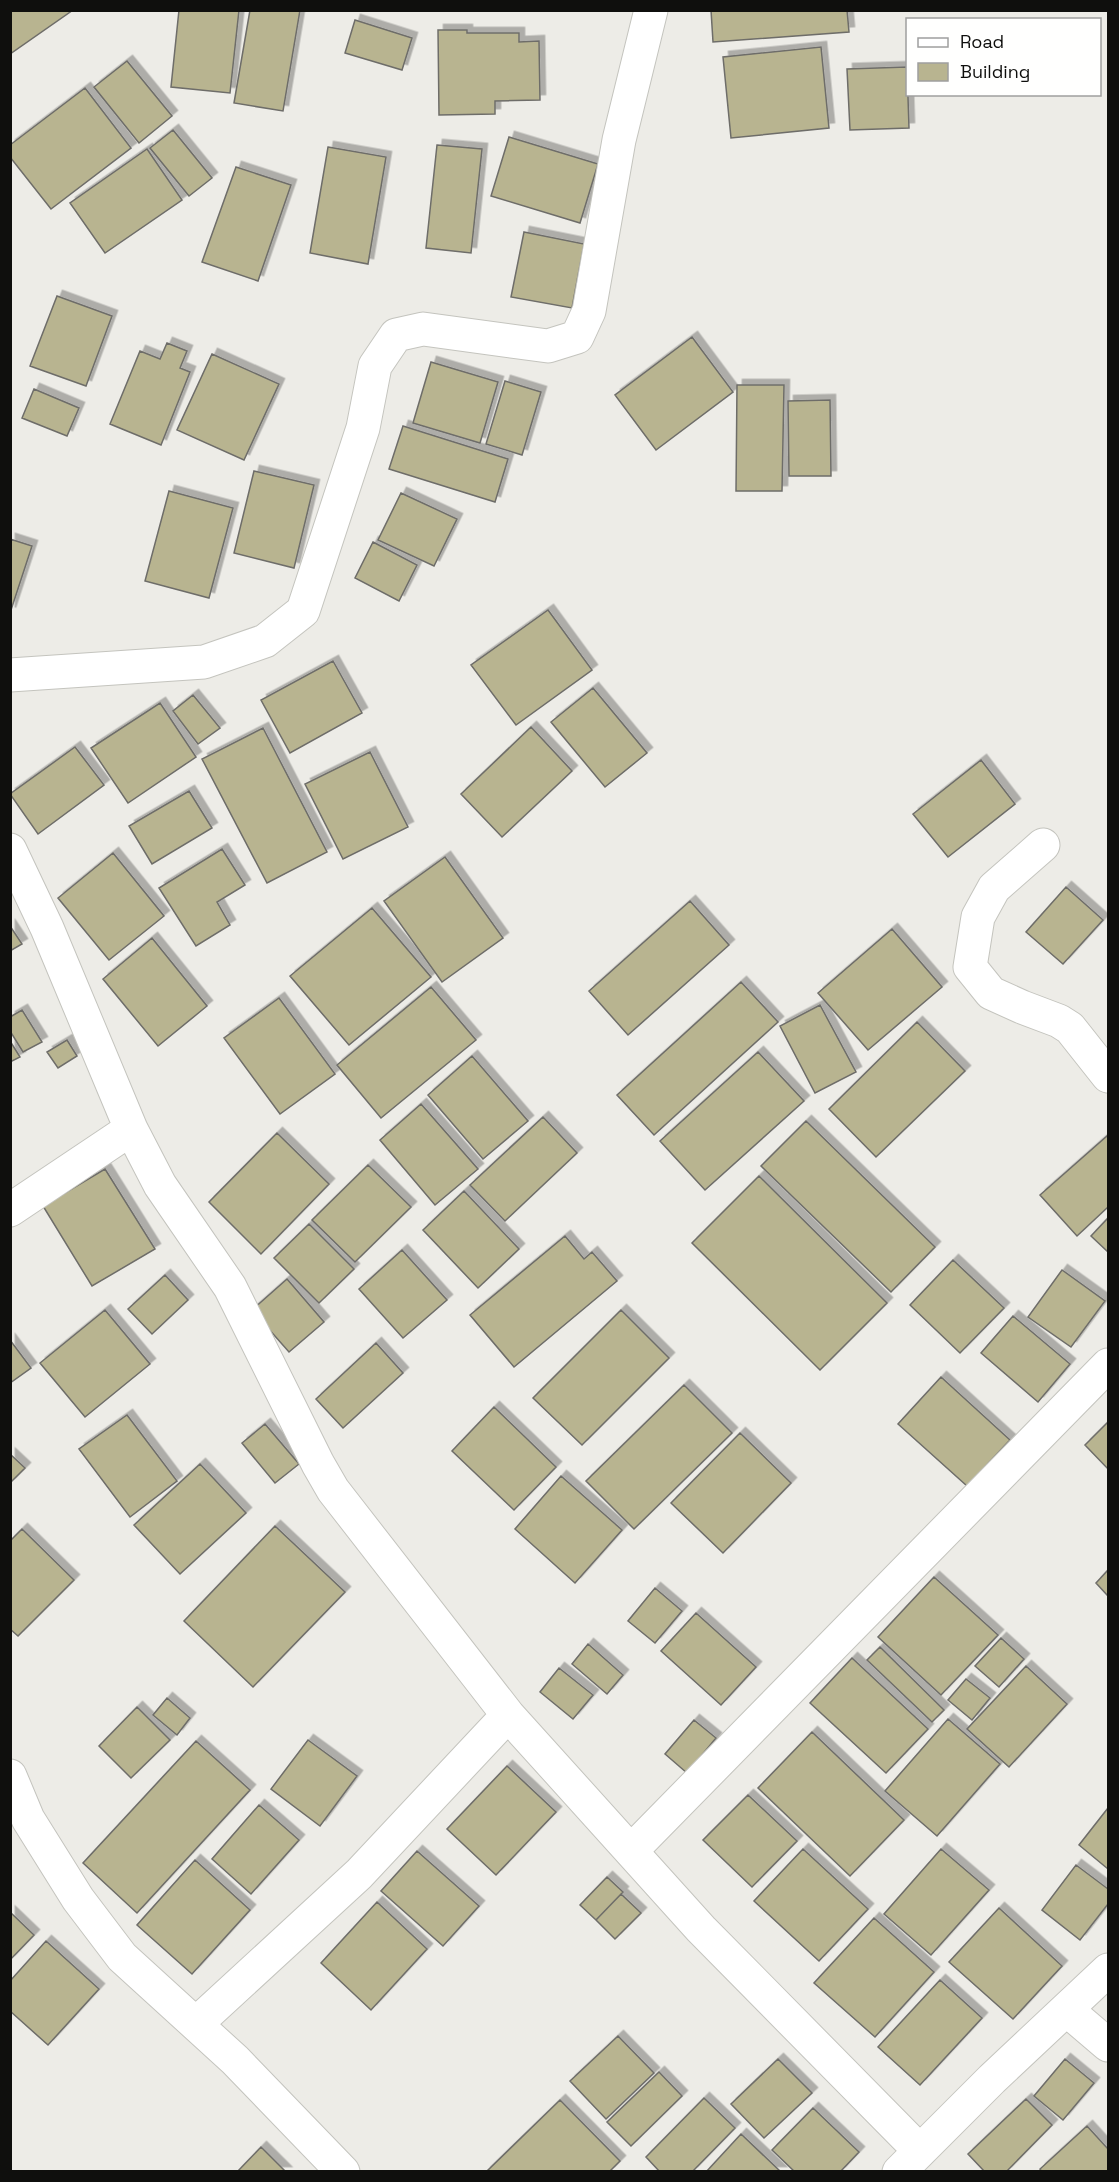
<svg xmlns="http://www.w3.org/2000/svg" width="1119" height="2182" viewBox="0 0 1119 2182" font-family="'Space Grotesk',sans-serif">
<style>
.building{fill:#b8b490;stroke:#6e6d69;stroke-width:1.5;filter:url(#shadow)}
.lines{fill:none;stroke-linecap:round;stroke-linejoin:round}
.minor-casing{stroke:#c4c4be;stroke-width:35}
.minor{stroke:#fff;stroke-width:33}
</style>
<defs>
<filter id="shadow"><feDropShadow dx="5.5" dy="-5.5" stdDeviation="0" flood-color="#0004"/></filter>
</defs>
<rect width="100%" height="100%" fill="#edece7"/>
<path class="building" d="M10,10h63l-63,44z
M179,10h60l-9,83 -59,-6z
M250,10h50l-17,101 -49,-8z
M711,10h136l2,22 -136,10z
M355,20l57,18 -10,32 -57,-17z
M438,30h29v3h52v9l20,-1 1,59 -45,1v13l-56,1z
M821,47l8,81 -98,10 -8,-81z
M127,61l45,55 -33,27 -45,-56z
M907,67l2,61 -59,2 -3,-61z
M85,88l46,60 -80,61 -41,-52v-12z
M173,130l39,48 -23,18 -39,-48z
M509,137l89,27 -18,59 -89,-27z
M437,145l45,4 -11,104 -45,-5z
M328,147l58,10 -18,107 -58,-11z
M147,149l35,51 -77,53 -35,-50z
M236,167l55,18 -33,96 -56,-19z
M524,232l60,12 -12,64 -61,-11z
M57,296l55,20 -26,70 -56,-20z
M692,337l41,55 -77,58 -41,-55z
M167,343l20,8 -7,17 10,4 -29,73 -51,-21 30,-73 20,8z
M212,354l67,30 -35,76 -67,-30z
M431,362l67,20 -18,61 -67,-20z
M505,381l36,11 -19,63 -36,-11z
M737,385h47l-2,106h-46z
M34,389l45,19 -12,28 -45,-18z
M830,400l1,76h-42l-1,-75z
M403,426l105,33 -13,43 -106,-33z
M254,471l60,14 -20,83 -60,-15z
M169,491l64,17 -24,90 -64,-17z
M401,493l56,26 -23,47 -56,-26z
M10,539l22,7 -22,67z
M373,542l44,23 -18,36 -44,-23z
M548,610l44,60 -76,55 -45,-60z
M333,661l29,52 -72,40 -29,-53z
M593,688l54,65 -42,34 -54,-65z
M193,695l27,33 -22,16 -25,-33z
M160,703l36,54 -68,46 -37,-55z
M531,727l41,44 -70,66 -41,-43z
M263,728l64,124 -60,31 -65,-124z
M75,747l29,38 -66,49 -28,-40z
M370,752l38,75 -65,32 -38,-75z
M981,760l34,44 -67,53 -35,-43z
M189,791l23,37 -60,36 -23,-38z
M222,849l23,36 -28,17 13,23 -34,21 -37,-58z
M113,853l51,63 -55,44 -51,-62z
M445,857l58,81 -61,44 -58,-81z
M1066,887l37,33 -40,44 -37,-32z
M690,901l39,44 -101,90 -39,-44z
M372,908l59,69 -82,68 -59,-69z
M10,926l12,18 -12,7z
M892,929l50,58 -74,63 -50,-57z
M152,938l55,68 -49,40 -55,-67z
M741,982l37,40 -124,113 -37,-40z
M431,987l45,53 -95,78 -44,-53z
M279,998l56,76 -55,40 -56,-76z
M820,1005l36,67 -41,21 -35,-67z
M22,1010l20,32 -19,10 -13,-21v-14z
M917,1022l48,49 -89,86 -47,-48z
M67,1040l10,16 -19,12 -11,-16z
M10,1041l10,16 -10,5z
M758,1052l46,49 -99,89 -45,-49z
M472,1056l56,65 -45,38 -55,-64z
M421,1104l57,65 -43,36 -55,-65z
M543,1117l34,36 -72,68 -35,-36z
M806,1121l129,126 -44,45 -130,-126z
M277,1133l52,51 -68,70 -52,-52z
M1107,1136l1,2v69l-31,29 -37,-41z
M368,1165l43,42 -56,55 -43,-42z
M105,1169l50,80 -63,37 -49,-80z
M759,1176l128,127 -67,67 -128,-127z
M464,1191l55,58 -41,39 -55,-58z
M1108,1218v34l-17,-16z
M309,1224l45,45 -35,34 -45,-45z
M565,1236l19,23 8,-7 25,29 -103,86 -44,-52z
M402,1250l45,50 -44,38 -44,-49z
M953,1260l51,48 -44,45 -50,-48z
M1062,1270l43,31 -34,46 -43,-30z
M165,1275l23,25 -36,34 -24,-25z
M287,1279l37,43 -35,30 -37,-42z
M105,1310l45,54 -65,53 -45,-54z
M621,1310l48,48 -87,87 -49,-47z
M1013,1316l57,48 -32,38 -57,-49z
M10,1340l21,28 -21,15z
M376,1343l27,30 -60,55 -27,-29z
M941,1377l69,63 -43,46 -69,-62z
M684,1385l48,48 -98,96 -48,-48z
M494,1407l62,60 -42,43 -62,-59z
M127,1415l50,66 -47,36 -51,-68z
M1108,1422v47l-23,-24z
M265,1424l34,40 -24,19 -33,-40z
M740,1433l51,50 -68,70 -52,-50z
M10,1454l15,14 -15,15z
M200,1464l46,49 -66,61 -46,-49z
M561,1476l61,54 -47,53 -60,-54z
M275,1526l70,66 -92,95 -69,-66z
M22,1529l52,51 -56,56 -8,-7v-88z
M1108,1570v26l-12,-13z
M934,1577l64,58 -57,60 -63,-58z
M655,1588l27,23 -27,32 -27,-22z
M696,1613l60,54 -35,38 -60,-54z
M1001,1638l23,21 -25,28 -24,-21z
M588,1644l35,31 -16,19 -35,-30z
M880,1647l64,63 -12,12 -65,-62z
M852,1658l76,71 -42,44 -76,-70z
M1026,1666l41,38 -58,63 -42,-38z
M559,1668l34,27 -20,24 -33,-27z
M966,1679l24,19 -18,22 -24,-20z
M167,1698l23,20 -13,17 -24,-20z
M137,1707l33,33 -39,38 -32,-32z
M948,1719l52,45 -63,72 -52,-45z
M694,1720l22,18 -29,35 -22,-19z
M812,1732l92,88 -54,56 -92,-88z
M308,1740l49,36 -37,50 -49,-37z
M196,1741l54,49 -113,123 -54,-50z
M507,1766l49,46 -60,63 -49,-46z
M748,1795l49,46 -45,46 -49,-47z
M259,1805l40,35 -48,54 -39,-35z
M1108,1808v61l-29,-24z
M803,1849l65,60 -49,52 -65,-60z
M941,1849l48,41 -58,65 -47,-41z
M417,1851l62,55 -36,40 -62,-55z
M195,1860l55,50 -58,64 -55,-49z
M1076,1865l32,24v15l-28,36 -38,-30z
M607,1877l16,15 -27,28 -16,-15z
M621,1894l20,19 -26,26 -19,-19z
M377,1902l50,47 -56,61 -50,-47z
M999,1908l63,58 -49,53 -64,-57z
M10,1912l24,23 -24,25z
M874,1918l60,54 -59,65 -61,-54z
M46,1941l53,48 -51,56 -38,-34v-30z
M940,1980l42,38 -62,67 -42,-38z
M618,2036l36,37 -48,46 -36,-38z
M778,2059l34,34 -48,45 -33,-34z
M1065,2059l29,24 -31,37 -29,-24z
M659,2072l23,24 -51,50 -24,-24z
M704,2098l31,30 -43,44h-32l-14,-15z
M1026,2099l26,26 -46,47h-21l-17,-18z
M560,2100l60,61 -11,11h-123z
M813,2108l46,44 -19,20h-45l-23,-22z
M1087,2126l21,23v23h-66l-2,-3z
M741,2134l40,38h-75z
M261,2147l25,25h-49z"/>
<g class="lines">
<g class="minor-casing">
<path id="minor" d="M10,675l194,-13 61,-21 38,-30 60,-183 12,-62 21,-31 27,-6 125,17 29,-9 12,-26 30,-171 32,-130
M1043,845l-49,43 -16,29 -8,50 21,26 31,14 37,14 11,7 38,48
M10,850l37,78 84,201 29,56 70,102 88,177 15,26 175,225 193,214 218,221
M10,1210l121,-81
M10,1776l18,43 50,80 44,58 113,103 108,112
M632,1850l476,-485
M1067,2010l41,35
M196,2024l163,-150 149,-159
M899,2172l93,-93 116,-109"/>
</g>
<use href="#minor" class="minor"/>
</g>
<rect width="1119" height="2182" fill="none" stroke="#0f0f0d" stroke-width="24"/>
<rect x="906" y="18" width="195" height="78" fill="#fffffe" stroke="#9f9f9e" stroke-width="1.5"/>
<rect x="918" y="38" width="30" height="9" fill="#ffffff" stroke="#9f9f9e" stroke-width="1.5"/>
<text x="960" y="48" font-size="18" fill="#0f0f0d">Road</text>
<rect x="918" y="63" width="30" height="18" fill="#b8b490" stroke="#9f9f9e" stroke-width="1.5"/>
<text x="960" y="78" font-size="18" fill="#0f0f0d">Building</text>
</svg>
